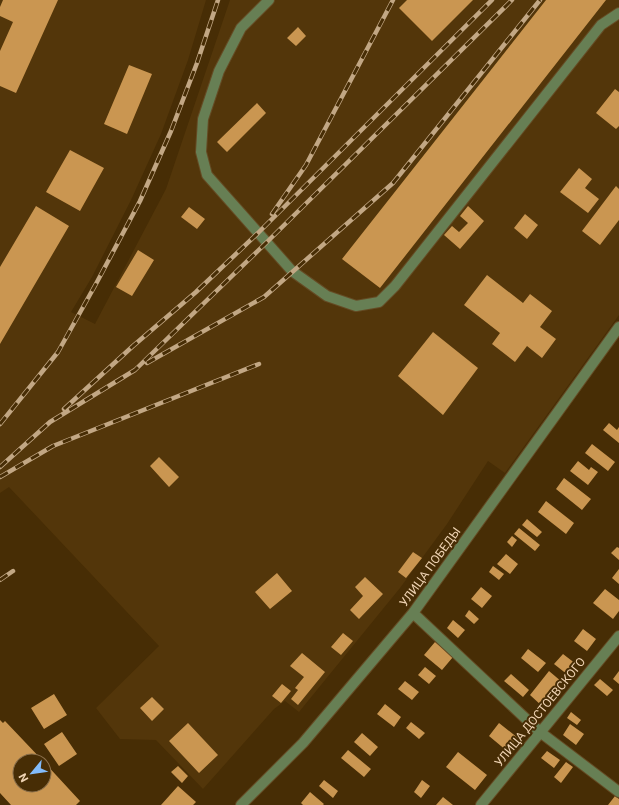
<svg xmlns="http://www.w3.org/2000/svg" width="619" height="805" viewBox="0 0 619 805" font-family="Roboto,sans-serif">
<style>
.built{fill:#53360a}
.building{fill:#ca9651}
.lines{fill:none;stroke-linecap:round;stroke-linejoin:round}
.minor-casing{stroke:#654b24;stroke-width:12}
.minor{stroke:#677f54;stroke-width:10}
.rail-casing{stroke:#c2a784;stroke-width:4.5}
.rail{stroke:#472d05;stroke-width:3;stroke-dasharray:9;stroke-linecap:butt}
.labels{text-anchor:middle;stroke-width:4;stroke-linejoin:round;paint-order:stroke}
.street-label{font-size:12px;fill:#efd3b3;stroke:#472d05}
</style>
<rect width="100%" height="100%" fill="#472d05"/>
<path class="built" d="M0,0h206l-18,60 -27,74 -30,66 -39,77 -21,35 24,12 71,-135 64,-189h389v315l-114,158 -17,-12 -41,63 -47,64 -101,124 -14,-11 -11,8 -71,80 -47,-49 -36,-1 -24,-31 63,-62 -150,-159 -9,6z"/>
<path class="building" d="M3,0h55l-42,93 -16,-7v-35l13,-29 -13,-6v-9z
M407,0h66l-41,41 -33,-33z
M546,0h60l-226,288 -38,-29z
M298,27l8,9 -10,10 -9,-8z
M129,65l23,9 -25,60 -23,-10z
M615,89l4,3v34l-3,3 -20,-16z
M257,103l9,10 -39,39 -10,-10z
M70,150l34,18 -24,43 -34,-19z
M579,168l13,11 -7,9 14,11 -11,14 -28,-21z
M616,186l3,3v31l-19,25 -18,-14z
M36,206l33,20 -69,118v-77z
M468,206l16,15 -24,28 -16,-14 8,-9 7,6 9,-9 -8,-7z
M189,207l16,12 -8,10 -16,-12z
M525,214l13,11 -11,14 -13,-11z
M138,250l16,10 -22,36 -16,-9z
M487,275l36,28 7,-9 22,17 -12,16 16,12 -14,19 -15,-12 -12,16 -23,-18 8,-11 -36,-28z
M433,332l45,36 -35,47 -45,-39z
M609,423l8,7 2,-3v16l-16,-13z
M592,444l23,18 -7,9 -23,-18z
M159,457l20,20 -10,10 -19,-21z
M578,461l11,9 2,-3 7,5 -10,13 -18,-14z
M564,478l27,21 -9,11 -26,-21z
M546,501l28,22 -8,11 -28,-22z
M527,519l15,13 -5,5 -15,-12z
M519,528l21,17 -5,6 -21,-17z
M512,536l5,4 -5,7 -5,-5z
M617,547l2,1v12l-8,-7z
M413,552l9,6 -16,20 -8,-6z
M506,554l12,10 -8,10 -13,-10z
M493,566l11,8 -5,6 -10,-8z
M619,569v15l-7,-6z
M277,573l15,18 -22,18 -15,-17z
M365,577l18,17 -24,25 -9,-9 13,-14 -8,-9z
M481,587l11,9 -10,12 -11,-9z
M605,589l14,11v11l-6,8 -20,-16z
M469,610l10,9 -5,5 -9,-8z
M453,620l12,10 -7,8 -11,-10z
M583,629l13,10 -9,12 -13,-10z
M343,633l10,8 -12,14 -10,-8z
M435,642l18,15 -11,13 -18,-15z
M528,649l18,14 -8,9 -17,-14z
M302,653l23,19 -27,33 -7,-6 7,-9 -3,-2 9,-11 -14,-11z
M563,654l13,10 -8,11 -14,-11z
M425,667l11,9 -7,8 -11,-9z
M549,671l13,11 -20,24 -12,-11z
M619,671v13l-6,-5z
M511,674l18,16 -6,7 -19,-16z
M600,679l13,11 -6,6 -13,-11z
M405,681l14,11 -7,8 -14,-11z
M282,684l9,7 -10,12 -9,-7z
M54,694l13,21 -23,14 -13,-21z
M152,697l12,12 -12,12 -12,-13z
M385,704l16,13 -7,10 -17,-13z
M571,712l10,8 -4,5 -10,-7z
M0,720l3,3 2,-2 38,40h-23v24h24v-23l36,39 -4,4h-65l-11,-12z
M411,722l14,11 -6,6 -13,-11z
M188,723l30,32 -19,18 -30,-32z
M499,723l19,15 -11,13 -18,-15z
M570,724l14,10 -8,11 -13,-10z
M62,732l15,22 -18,12 -15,-22z
M362,733l16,14 -8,9 -16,-14z
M348,750l23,19 -7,8 -23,-19z
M547,751l13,9 -6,8 -13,-10z
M458,752l29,23 -12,15 -29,-23z
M566,762l7,5 -12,16 -7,-6z
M178,766l10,10 -6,7 -11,-11z
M324,780l14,11 -5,7 -14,-12z
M422,780l8,6 -9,12 -7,-6z
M178,786l18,16 -3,3h-32z
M310,792l14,12 -1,1h-20l-2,-2z
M615,796l4,3v6h-11z
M443,797l10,8h-17z"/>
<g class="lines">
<g class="minor-casing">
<path id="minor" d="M269,0l-28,28 -22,43 -16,48 -2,33 6,23 85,96 35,25 29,10 23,-4 16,-16 206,-261 18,-12
M413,613l127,119 79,60
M241,805l62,-62 110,-130 206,-286
M481,805l138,-169"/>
</g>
<use href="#minor" class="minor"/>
<g class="rail-casing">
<path id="rail" d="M272,214l34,-49 87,-165
M147,363l117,-66 129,-114 147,-183
M64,409l69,-63 63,-54 62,-59 234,-233
M0,424l58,-72 39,-70 43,-81 31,-70 26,-68 21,-63
M0,467l50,-45 85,-52 132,-128 245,-242
M0,477l53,-31 206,-82
M0,580l13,-9"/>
</g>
<use href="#rail" class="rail"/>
</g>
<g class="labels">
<g class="street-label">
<text transform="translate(430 567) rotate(-54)" y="4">УЛИЦА ПОБЕДЫ</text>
<text transform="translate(540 712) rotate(-51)" y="4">УЛИЦА ДОСТОЕВСКОГО</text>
</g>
</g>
<g transform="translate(32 773) rotate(241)"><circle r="19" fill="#472d05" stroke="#8a6f4b"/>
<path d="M0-3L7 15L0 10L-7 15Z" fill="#83bcfb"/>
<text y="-6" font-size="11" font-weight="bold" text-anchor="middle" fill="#efd3b3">N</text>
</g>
</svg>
